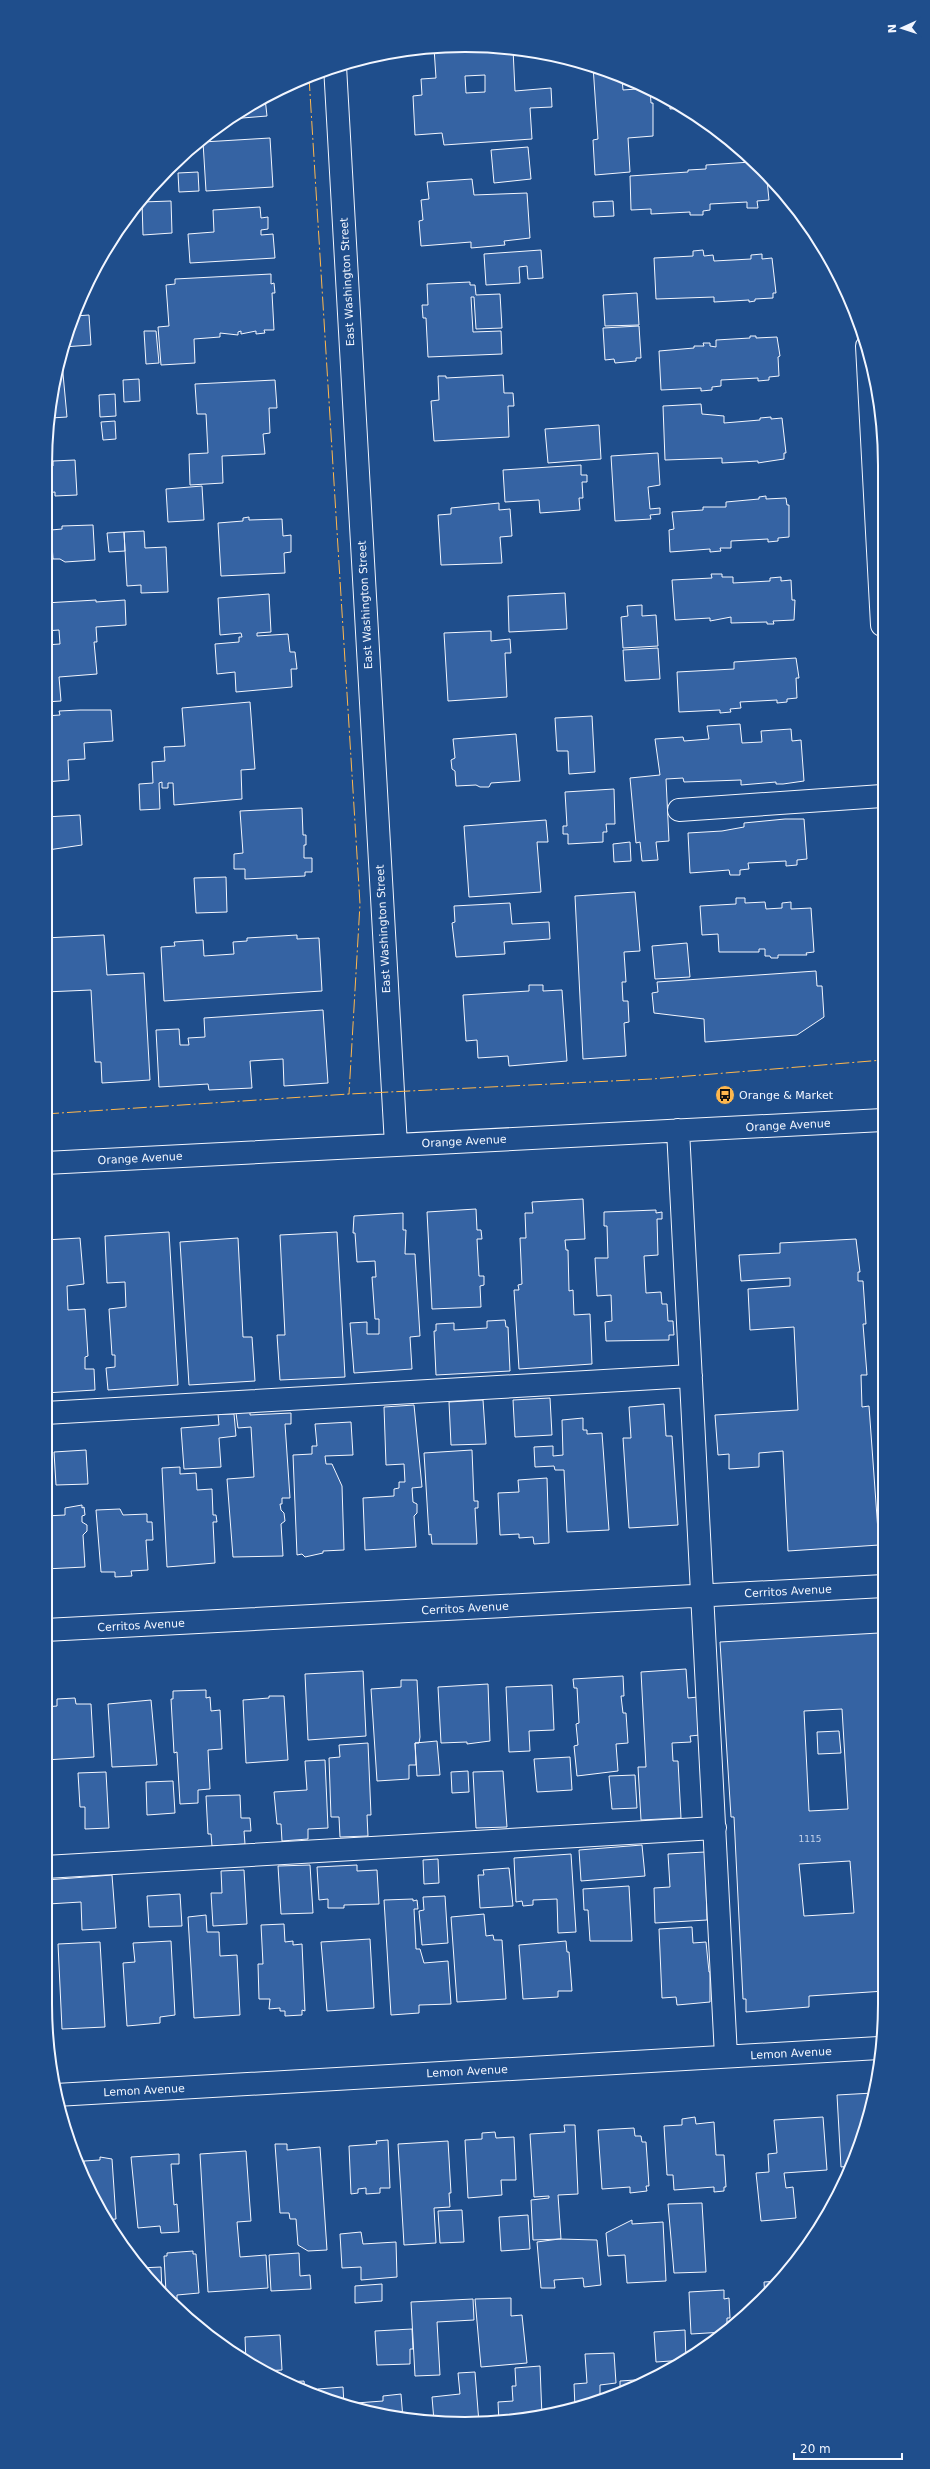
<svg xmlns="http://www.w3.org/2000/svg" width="930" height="2469" viewBox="0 0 930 2469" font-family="'DejaVu Sans',sans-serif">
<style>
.building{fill:#3563a3;stroke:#f2f6ff;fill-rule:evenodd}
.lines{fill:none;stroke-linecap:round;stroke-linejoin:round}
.minor-casing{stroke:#f2f6ff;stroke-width:24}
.minor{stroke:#1f4e8c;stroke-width:22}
.power{stroke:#ffb74d;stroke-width:1;stroke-dasharray:14 3 2 3;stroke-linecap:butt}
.labels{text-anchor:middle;stroke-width:3;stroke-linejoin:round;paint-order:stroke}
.number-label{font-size:9px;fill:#c3d1e8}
.street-label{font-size:11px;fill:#f2f6ff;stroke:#1f4e8c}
.poi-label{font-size:11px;fill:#f2f6ff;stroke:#1f4e8c;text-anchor:start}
.rim{fill:none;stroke:#f2f6ff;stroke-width:2}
</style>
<rect width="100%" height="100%" fill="#1f4e8c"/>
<path class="building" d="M493,46l20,3 2,42 36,-3 1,19 -22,1 2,31 -88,6 -2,-12 -27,2 -2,-39 9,-1 -1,-16 15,-1 -2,-30zM485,75v17l-19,1 -1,-17z
M593,66l29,12 1,12 27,-2 1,15h2v33l-25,2 2,34 -35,3 -2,-35 5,-1z
M265,98l2,18 -37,3 25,-18z
M670,99l15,9 -15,1z
M270,138l3,49 -67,4 -3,-49z
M528,147l3,32 -37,4 -3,-33z
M751,162l18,16 -2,2 2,20 -12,1 1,7h-11v-6l-37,2v6l-7,1v4h-13v-3l-39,2v-5l-20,1 -1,-34 58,-4v-2l18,-1v-4z
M198,172l1,19 -20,1 -1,-19z
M472,179l2,16 53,-2 3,45 -26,3 1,4 -34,3v-6l-50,4 -2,-25 4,-1 -2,-20 8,-1 -2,-17z
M171,201l1,32 -29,2 -1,-33z
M613,201l1,15 -20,1 -1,-15z
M260,207l1,11 7,-1v12l-7,1v5l12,-1 2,24 -85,5 -2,-29 26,-2 -1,-22z
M541,250l2,28 -15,1 -1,-13 -8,1 1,16 -34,2 -2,-31z
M703,250l1,6 9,-1 1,6 37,-2v-4l11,-1v5l10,-1 4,35h-3v5l-18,1v2l-6,1v-2l-35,2v-5l-58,2 -2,-41 39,-2v-5z
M271,274v10l3,-1 1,10h-3l2,37h-10l1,3 -9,1v-3l-15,3v-3l-3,1v3l-18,-2v4l-26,2 1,24 -34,2 -3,-38 11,-1 -3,-41 9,-1v-5z
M470,282v3h5l1,10 24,-1 2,34 -26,1 -2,-32h-3l2,35 28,-1 1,23 -74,3 -2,-39h-3l-1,-13h6l-1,-21z
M637,293l2,32 -34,1 -2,-31z
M89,315l2,30 -28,2 12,-31z
M639,326l2,32h-5v3l-21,2 -1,-4 -9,1 -2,-32z
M144,331h12l3,32 -13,1z
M750,336h6v2l21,-1 3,19 -2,1 1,19 -10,1v3l-11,1v-3l-37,2v6l-9,1v3l-11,1v-3l-40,2 -2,-39 35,-3v-2h10l-1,-3h7v3l6,1v-7l34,-2z
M61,352l6,65 -16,1 8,-62z
M503,375l1,18h9l1,13h-6l1,31 -75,4 -3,-40 8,-1 -1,-24h8v2z
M139,379l1,22 -16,1 -1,-22z
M275,380l2,28h-8l1,25 -7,1 2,20 -43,2 1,27 -33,2 -1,-31 19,-1 -2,-39h-9l-2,-30z
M115,394l1,22 -16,1 -1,-22z
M701,404l1,10 22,2v7l36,-3v-2l11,-1v2l11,-1 4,35h-2v6l-20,3 -6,1v-2l-36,2v-5l-57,2 -2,-54z
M115,421l1,18 -13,1 -2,-18z
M599,425l2,34 -53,4 -3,-34z
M658,453l2,32 -12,2 2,22 10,-1v6l-10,1 1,4 -36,2 -4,-65z
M75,460l2,35 -22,1v-4l-10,1v-26l8,-1v-5z
M581,465v10h6v7h-5l1,16h-4l1,12 -40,3 -1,-13 -34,2 -2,-32z
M202,486l2,34 -36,2 -2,-33z
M766,496v3l20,-1 1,7h2v32l-11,1v3l-10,1v-3l-37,2v7h-11l1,3 -11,1v-3l-40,3 -1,-22 5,-1 -2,-17 31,-2v-3h23v-5l33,-3v-2z
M499,503v7l11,-1 2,27 -12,1 2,26 -61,2 -3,-50 13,-1v-6z
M249,517v3l33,-1 1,17 8,-1v17l-7,1 1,20 -64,3 -3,-53 25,-2v-3z
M93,525l2,35 -30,2 -5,-3h-7l-2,-29 11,-1v-3z
M144,531l1,17 21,-1 2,45 -27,1v-8l-14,1 -3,-54z
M124,532l1,19 -16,1 -2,-19z
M711,574h11v3h11v6l37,-2v-3l11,-1v4l10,-1 1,20h3l-1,20 -21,1 1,3h-7v-2l-36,1v-6l-21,4v-3l-35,2 -3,-40 40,-2z
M565,593l2,36 -58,3 -1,-36z
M269,594l2,38 -14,1v3l31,-2 2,18h5l2,17h-6l1,18 -56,5 -1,-20 -18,2 -2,-30 24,-2v-5h3l-1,-4 -21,2 -2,-37z
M96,600v2l29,-2 1,25 -30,2 1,15h-3l3,32 -38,3 2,24 -16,1v-57l15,-1 -1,-14 -14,1v-28z
M642,605v11l14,-1 2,31 -35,2 -2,-31 7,-1 -1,-10z
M491,631v10l19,-2 1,14h-6l2,44 -59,4 -4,-68z
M658,648l2,31 -35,2 -2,-31z
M796,658l3,20h-3l1,20 -10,1v3l-10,1v-3l-37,2 1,6 -11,1 1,3 -11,1v-3l-41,2 -2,-40 57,-3v-7z
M250,702l5,67 -14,1 1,29 -68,6 -1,-22h-5v5h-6v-6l-3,1 1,26 -20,1 -1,-26 14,-1 -1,-21 13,-1 -1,-14 21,-1 -3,-38z
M80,710h31l2,31 -29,2 1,16 -17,1 1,20 -24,2v-66l15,-1 -1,-4z
M592,716l3,56 -26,2 -1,-23h-11l-2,-33z
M740,724l2,19 20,-1 -1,-11 30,-2 1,12 9,-1 3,41 -21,3h-7v-2l-35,3v-5l-57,2 -1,-4 -17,1 3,62 -13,1 2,18 -16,1 -2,-19 -4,1 -6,-65 30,-3 -5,-36 28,-2 1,4 25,-2 -2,-13z
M516,734l4,47 -29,2 -2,4h-9l-4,-2 -20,1 -1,-15 -3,-2 -1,-9 4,-2 -2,-19z
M614,789l1,35h-9l1,8h-4v10l-35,2v-10h-5v-8h4l-2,-34z
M302,808l1,27h3v10h-2v13h8v14h-7v4l-60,3v-10h-11v-15l9,-1 -3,-42z
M80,815l2,30 -34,5 -3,-3v-30z
M785,819h19l3,40 -10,1v5l-11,1v-5l-38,2 1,6 -9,1v5h-10l-1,-5 -39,3 -2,-40 34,-2 22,-4v-4z
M546,820l2,22h-11l4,50 -72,5 -5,-71z
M630,842l1,19 -17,1 -1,-18z
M226,877l1,35 -31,1 -2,-35z
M635,892l5,59 -16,1 2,30h-4l1,19h5l1,21 -5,1 2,33 -43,3 -8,-163z
M736,898h9v5l20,-1 1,7 16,-1v-5l9,-1v7l20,-1 3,44 -8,1 1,2h-29v3h-7l-1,-2h-5v-7h-6v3h-40l-1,-18 -16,1 -2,-29 36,-2z
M510,903l2,21 37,-2 1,17 -46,3 1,12 -49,3 -4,-34 3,-1 -1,-16z
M104,935l3,40 37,-2 6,107 -48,3 -1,-21h-6l-4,-72 -46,2v-54z
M297,935v4l22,-1 3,53 -158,10 -3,-54 14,-1 -1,-4 29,-2 1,16 30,-2 -1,-12 14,-1v-3z
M687,943l3,34 -35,2 -3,-33z
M816,971l1,15h5l2,31 -27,18 -92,7 -1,-23 -50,-6 -2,-20 6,-1 -1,-10z
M529,985h14v6l19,-1 5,71 -58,5 -1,-10 -30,2 -1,-18 -11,1 -3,-46 66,-4z
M323,1010l5,73 -44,3 -1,-27 -33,2 2,27 -43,2 -1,-6 -49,3 -3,-57 23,-1 1,16h9l-1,-7 17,-1 -1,-19z
M583,1199l2,40 -20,1 1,10h2l1,41 4,-1 1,25 16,-1 2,50 -73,5 -5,-79h5l-1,-5 4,-1 -2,-46h6l-1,-25h8l-1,-11z
M476,1209l1,21h4l1,9h-5l2,37h5v9l-4,1 1,21 -49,2 -5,-97z
M656,1210v3l6,-1v7h-5l1,36 -14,1 2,37 15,-1 1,12h5l1,17h5l1,14h-5v5l-63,1 -1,-19 7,-1 -1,-26 -14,1 -2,-38h13l-1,-32h-3v-14z
M403,1213v17h3l-1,24h10l5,82 -10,1 2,32 -58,4 -4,-50 17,-1v12h12v-15h-4l-3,-42h4l-1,-16 -18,1 -2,-29h-2l1,-17z
M169,1232l9,153 -70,5 -2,-22 9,-1v-12h-3l-3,-46 17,-2 -1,-25 -18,1 -2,-47z
M337,1232l8,145 -65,3 -3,-45h8l-5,-100z
M80,1238l4,46 -17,2 1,24 17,-1 3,47 -3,1v12h9l1,21 -50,3v-153z
M238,1238l5,99h9l3,44 -66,4 -9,-143z
M856,1239l4,33h-2v9h5l3,43h-3l4,51h-6l1,32 7,-1 10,139 -91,6 -5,-100 -24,2v14l-30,2v-15l-11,1 -3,-40 83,-5 -4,-83 -44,3 -2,-41 42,-3v-8l-49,3 -2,-26 41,-2v-10z
M505,1320l1,7h2l2,44 -74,4 -2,-44h2v-7l18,-1v7l33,-2v-7z
M550,1398l2,37 -37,2 -2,-37z
M483,1400l3,44 -35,1 -2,-43z
M664,1404l2,32h6l6,89 -49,3 -6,-90h8l-2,-31z
M414,1405l8,82 -10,1 1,14 4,2v9l-3,3 2,31 -51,3 -2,-52 31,-2v-7l5,-1v-6h6l-1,-18 -18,1 -2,-58z
M250,1412v3l41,-2v11h-6l5,74h-8v6h-2l1,6 3,3 1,8 -4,3 2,32 -50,1 -6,-78 27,-2 -3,-50 -13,1 -2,-15z
M218,1414h16l2,22 -17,2 2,29 -37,2 -3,-41 38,-3z
M583,1418v12h4v4l15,-1 7,97 -42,2 -3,-62h-9l-1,-4 -19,1 -1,-20 19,-1v10l10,-1 -1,-35z
M351,1422l2,33 -28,1 1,8h6l10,22 2,64 -21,1v2l-18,4 -3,-3 -5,1 -4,-100 19,-1v-8h5l-2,-22z
M86,1450l2,34 -32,1 -2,-33z
M472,1450l2,51h4v7h-3l2,36h-45l-1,-10 -2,1 -5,-82z
M180,1467v7l16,-1 1,17 15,-1 1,26h3l1,7h-4l2,41 -48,4 -5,-99z
M547,1478l2,65 -15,1 -1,-7 -14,1v-4l-19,1 -2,-42 21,-1 -1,-12z
M82,1505v3l2,-1 1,8 -3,1v6l5,3v6l-4,4 2,32 -40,2v-53l20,-1v-7z
M120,1509l3,6 24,-1v8h5l1,18h-7l2,30 -17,1 1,5 -17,1v-5h-14l-5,-62z
M879,1633l4,73h-5l7,104v181l-76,5v11l-63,5v-13h-3l-9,-182h-3l-11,-175zM842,1709l6,100 -39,2 -5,-100zM850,1861l4,52 -50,3 -5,-52z
M686,1669l2,29 10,-1 2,38 -10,1 1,6 -19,1 1,18h5l3,57 -40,2 -3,-53h8l-5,-95z
M363,1671l3,65 -58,4 -3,-66z
M623,1676l1,20h-3l2,17h3l2,30 -12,1 2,27 -41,5 -3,-30 4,-1 -2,-21 3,-1 -2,-35h-3l-1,-9z
M401,1680h16l3,57 -1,6h-4l1,22h-7v14l-32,2 -6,-92 30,-2z
M488,1684l2,57 -23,3v-2l-26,1 -3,-56z
M552,1685l2,45 -25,1 1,20 -21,1 -3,-65z
M206,1690v8l4,-1 1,14 9,-1 2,39 -14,1 2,39 -12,1v13l-18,1 -3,-52 -3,1 -3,-54h2v-8z
M269,1696h15l4,64 -42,3 -3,-63 26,-2z
M75,1698l1,6h15l3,53 -49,3v-53l12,-1v-7z
M151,1700l6,65 -45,2 -4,-63z
M839,1731l2,22 -23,1 -1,-22z
M437,1741l3,34 -23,1 -2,-33z
M368,1743l3,72h-4l1,21 -28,1 -1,-20h-8l-2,-59 11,-1 -1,-12z
M570,1757l2,33 -35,2 -3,-33z
M325,1760l3,68 -20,1v10l-26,2 -1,-17h-4l-3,-32 33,-2 -2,-29z
M468,1771l1,21 -17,1 -1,-21z
M503,1771l4,56 -31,1 -3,-56z
M106,1772l3,56 -24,1v-22h-5l-2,-34z
M635,1775l2,33 -25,1 -3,-33z
M173,1781l2,32 -28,2 -1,-33z
M240,1795l1,23h9l1,13h-7l1,13 -33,2 -1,-12h-3l-2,-38z
M642,1845l3,31 -64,5 -2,-31z
M705,1852l2,68 -52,3 -1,-35 16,-1 -2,-33z
M571,1854l5,78 -18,1 -1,-34 -24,1v5l-10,1 -1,-5 -6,1 -2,-44z
M438,1859l1,24 -15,1 -1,-24z
M310,1865l3,48 -32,1 -3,-48z
M357,1865v6l20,-1 2,34 -35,1v3h-16v-9l-9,1 -2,-33z
M509,1868l4,38 -33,2 -2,-33h6l-1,-5z
M244,1870l3,54 -34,2 -2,-33h11l-1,-22z
M112,1875l4,53 -34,2 -1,-28 -33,2 -2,-24z
M629,1886l3,55h-42l-2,-31h-4l-1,-21z
M180,1894l2,32 -33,1 -2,-31z
M445,1896l3,47 -26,2 -3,-34 5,-1 -1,-13z
M413,1899v2l4,-1 1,9h-4l2,40h4l4,14 24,-2 3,43 -32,1v8l-28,2 -7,-115z
M484,1914l2,22 7,-1 1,5h8l4,59 -49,3 -6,-85z
M206,1915l1,17h12l1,24 17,-1 3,60 -46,3 -6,-101z
M284,1924l1,18 8,-1v4l9,-1 3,67 -3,-1v5l-17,1v-5h-5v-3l-11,1 1,-10h-11l-1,-35h5l-2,-39z
M692,1927l1,16 13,-1 3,30h1v30l-33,3 -1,-8 -14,1 -3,-69z
M370,1939l4,69 -47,3 -6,-69z
M171,1941l4,74 -15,2v6l-33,3 -4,-63 12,-1 -2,-19z
M566,1941l1,11h2l3,39h-14v6l-35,2 -4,-54z
M100,1942l5,85 -43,2 -4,-85z
M873,2093l-2,20 -20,53 -10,1 -4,-72z
M695,2117l1,7 18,-2 2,33h8l2,32h-2v4l-10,1v-5l-40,3 -1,-15h-6l-3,-49 18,-1v-6z
M823,2117l4,53 -43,3 2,15 7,-1 3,31 -35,3 -5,-48 13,-1 -1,-18 9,-1 -3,-33z
M564,2125h11l3,69 -20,1 3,44 -28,1 -2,-40 18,-2v-2l-15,1 -4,-63 35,-2z
M634,2128l1,8h6l1,6h4l3,44h-3l1,5 -17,2v-6l-28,2 -4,-59z
M495,2132l1,6 18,-1 2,43h-15l1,15 -34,3 -3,-58 17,-1v-6z
M388,2140l2,48h-10v5l-14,1v-6l-8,1v4l-7,1 -2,-48 28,-2 -1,-3z
M448,2141l3,52h-2l1,14 -16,1 2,35 -32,2 -6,-101z
M275,2144h12v6l33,-3 7,103 -19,1 -10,-6 -2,-26h-6l-1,-6h-9z
M246,2151l5,70 -14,1 3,35 26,-2 2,33 -60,4 -8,-138z
M179,2154v10h-8l3,41 3,-1 2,28 -18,1 -1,-7 -22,2 -7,-71z
M100,2157l12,2 4,60 -11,1 -4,-6 -21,-48h4v-5l16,-1z
M702,2203l4,69 -32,1 -6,-69z
M462,2210l2,32 -24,1 -2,-32z
M528,2215l2,34 -29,2 -2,-34z
M632,2220v4l31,-2 3,59 -39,2 -2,-28 -17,1 -2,-23z
M361,2232l2,12 33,-2 1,35 -36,3v-13l-19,1 -2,-34z
M559,2239l38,1 4,45 -17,2 -1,-9 -29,2 1,8h-14l-4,-46z
M134,2251l1,10 -7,-9z
M193,2251v3h3l3,39 -22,2v12l-28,-26 -9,-13 21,-1 1,25h4l-2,-36h3v-3z
M299,2253l1,23 10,-1 1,14 -40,2 -2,-36z
M780,2281l-15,17 -1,-16z
M382,2284v17l-27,2v-17z
M724,2290v9l5,-1 1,20h-3v11l-3,3 -33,2 -2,-42z
M511,2298v18l11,-1 5,48 -46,4 -6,-68z
M473,2299l1,21 -37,2 3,53 -25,1 -4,-74z
M412,2329l1,20h-3v15l-33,1 -2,-34z
M685,2330l1,30 -30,2 -2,-30z
M280,2335l2,35 -19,1 -17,-9 -1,-25z
M614,2353l2,30 -16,2v15l-25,7 -1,-23 13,-1 -2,-29z
M540,2366l2,51 -43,5 -1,-20 15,-1 -1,-15h4l-1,-18z
M475,2372l4,51 -45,-2 -2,-24 28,-3 -2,-21z
M650,2379l-24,13 -6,2v-13z
M304,2381l1,9 -18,-8z
M343,2387l1,18 -25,-8 -1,-8z
M401,2394l2,25 -47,-11v-5l27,-2v-5z"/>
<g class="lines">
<g class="minor-casing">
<path id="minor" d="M335,66l61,1079
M867,346l15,279
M679,810l203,-14
M678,1130l48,926
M45,1163l838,-43
M45,1413l646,-37
M45,1630l839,-44
M45,1867l670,-39
M56,2095l823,-47"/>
</g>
<use href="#minor" class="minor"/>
<path class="power" d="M309,77l51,827 -11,190
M45,1114l304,-20 303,-15 231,-19"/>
</g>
<defs>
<g id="bus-disc" transform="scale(1)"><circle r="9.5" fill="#ffb74d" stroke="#1f4e8c"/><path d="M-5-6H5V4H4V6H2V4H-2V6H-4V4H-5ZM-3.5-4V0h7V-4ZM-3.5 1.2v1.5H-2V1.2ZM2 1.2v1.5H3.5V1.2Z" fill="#111"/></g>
</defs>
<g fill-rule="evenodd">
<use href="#bus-disc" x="725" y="1095"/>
</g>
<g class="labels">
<g class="number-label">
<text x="810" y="1842">1115</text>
</g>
<g class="street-label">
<text transform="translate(347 282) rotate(-93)" y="4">East Washington Street</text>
<text transform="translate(365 605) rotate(-93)" y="4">East Washington Street</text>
<text transform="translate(383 929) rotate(-93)" y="4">East Washington Street</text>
<text transform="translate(788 1125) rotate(-3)" y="4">Orange Avenue</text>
<text transform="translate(464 1141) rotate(-3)" y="4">Orange Avenue</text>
<text transform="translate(140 1158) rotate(-3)" y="4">Orange Avenue</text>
<text transform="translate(788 1591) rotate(-3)" y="4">Cerritos Avenue</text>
<text transform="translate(465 1608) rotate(-3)" y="4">Cerritos Avenue</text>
<text transform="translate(141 1625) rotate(-3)" y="4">Cerritos Avenue</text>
<text transform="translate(791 2053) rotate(-3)" y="4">Lemon Avenue</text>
<text transform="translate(467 2071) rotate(-3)" y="4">Lemon Avenue</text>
<text transform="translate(144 2090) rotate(-3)" y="4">Lemon Avenue</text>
</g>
<g class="poi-label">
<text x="739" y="1099">Orange &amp; Market</text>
</g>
</g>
<path d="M0 0H930V2469H0ZM465 52H465A413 413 0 0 1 878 465V2004A413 413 0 0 1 465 2417H465A413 413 0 0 1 52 2004V465A413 413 0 0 1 465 52Z" fill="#1f4e8c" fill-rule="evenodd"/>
<path class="rim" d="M465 52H465A413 413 0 0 1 878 465V2004A413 413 0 0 1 465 2417H465A413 413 0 0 1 52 2004V465A413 413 0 0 1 465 52Z"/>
<g transform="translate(902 28) rotate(267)" stroke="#1f4e8c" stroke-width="3" paint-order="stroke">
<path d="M0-3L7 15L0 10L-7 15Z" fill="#f2f6ff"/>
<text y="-6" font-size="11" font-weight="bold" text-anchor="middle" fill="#f2f6ff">N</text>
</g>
<path d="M794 2453v6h108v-6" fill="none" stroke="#f2f6ff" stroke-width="2"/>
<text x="800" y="2453" font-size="12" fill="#f2f6ff" stroke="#1f4e8c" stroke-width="3" paint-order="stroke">20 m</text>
</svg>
